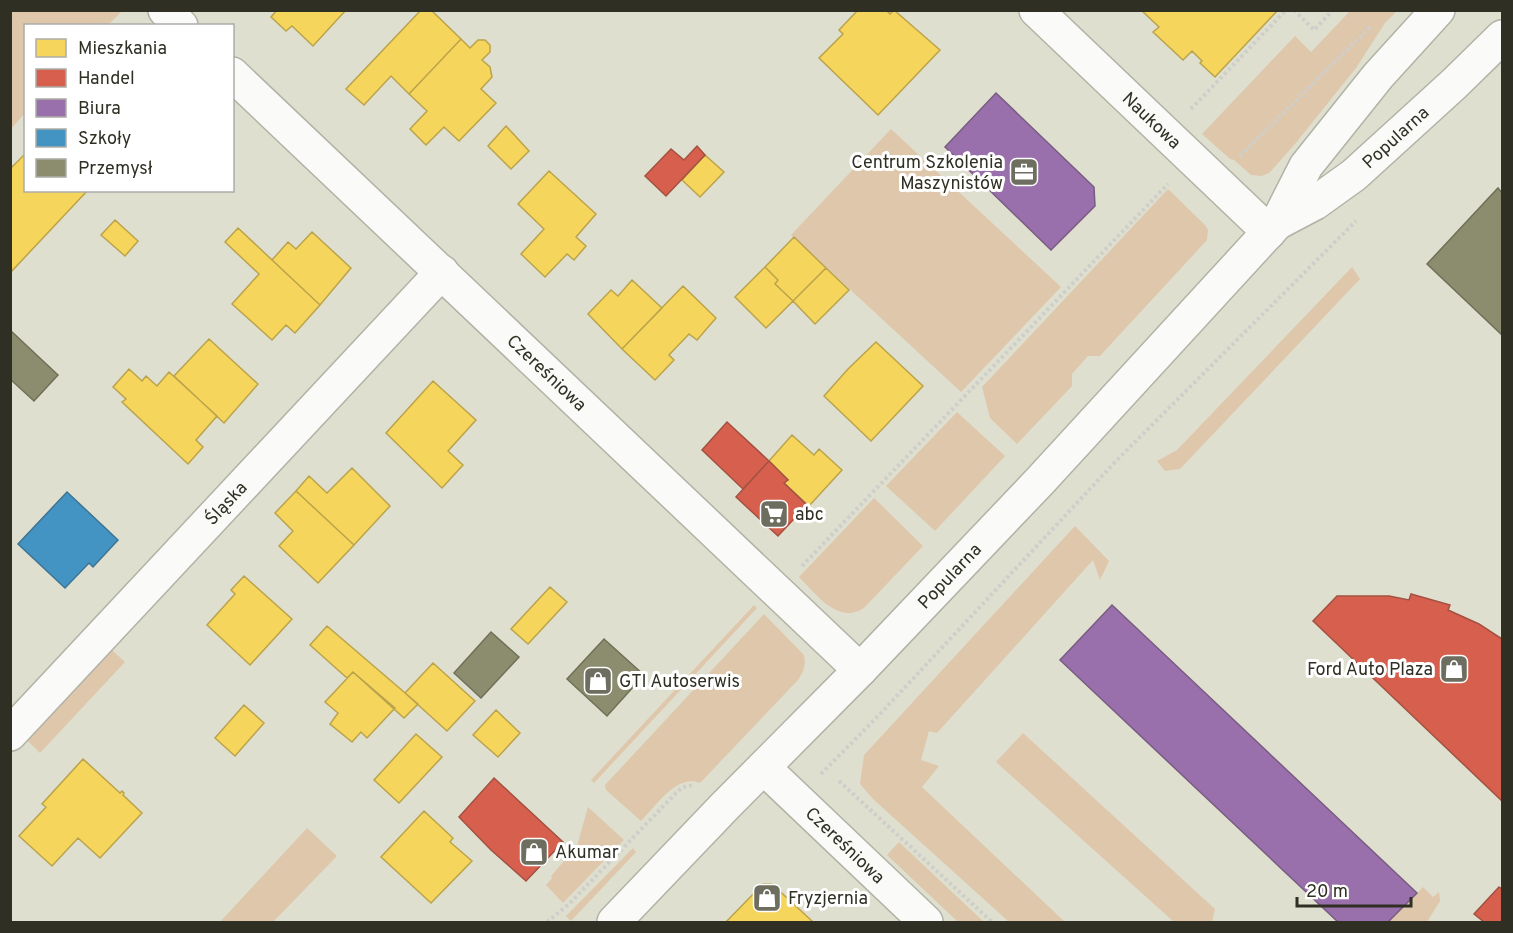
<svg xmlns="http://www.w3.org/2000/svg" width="1513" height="933" viewBox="0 0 1513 933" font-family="Overpass,sans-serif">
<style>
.green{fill:#dfc7ac}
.homes{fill:#f6d55c;stroke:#baa34b;stroke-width:1.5}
.shops{fill:#d6604d;stroke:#a45141;stroke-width:1.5}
.offices{fill:#9970ab;stroke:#795c82;stroke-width:1.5}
.schools{fill:#4393c3;stroke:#3d7593;stroke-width:1.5}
.industry{fill:#8c8c6e;stroke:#707058;stroke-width:1.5}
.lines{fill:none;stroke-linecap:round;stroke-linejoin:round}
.street-casing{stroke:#b2b2a6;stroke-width:36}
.secondary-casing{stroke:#b2b2a6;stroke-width:36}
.path{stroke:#cececa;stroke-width:4;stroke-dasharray:3 3;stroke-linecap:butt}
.street{stroke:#fafaf8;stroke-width:33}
.secondary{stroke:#fafaf8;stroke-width:33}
.labels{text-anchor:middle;stroke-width:6;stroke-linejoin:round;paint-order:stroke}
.street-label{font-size:18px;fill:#2f2f24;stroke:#fff}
.poi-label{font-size:18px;fill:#2f2f24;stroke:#fff;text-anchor:start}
</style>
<rect width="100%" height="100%" fill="#dfdfcf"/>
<path class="green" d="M11,10l111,1 -14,14 -82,1 -1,87 -14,16z
M1350,11h47l-12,12 -29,45 -61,76 -26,29 -7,3 -11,-1 -17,-15 -4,-1 -28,-25 93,-98 16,16z
M891,129l170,158 -100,105 -170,-157z
M1168,189l37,36 3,5 -1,10 -107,116h-12l-16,18v12l-55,58 -27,-26 -8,-31z
M1352,267l8,12 -180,190 -15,2 -8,-10 20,-11z
M957,412l48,44 -70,75 -49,-45z
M874,498l49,48 -59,62c-26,17 -48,-14 -65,-31z
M1075,526l34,35 -9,19 -7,-20 -156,173 -8,-2 -8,29 18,6 -17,21 143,135h-56l-136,-123 -13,-15 4,-29z
M754,605l3,3 -163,175 -3,-3z
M764,614l40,41c2,10 0,16 -6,25l-98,103c-23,-10 -45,24 -59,38l-35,-31 -1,-5z
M111,649l14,13 -85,91 -13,-13z
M1023,733l192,176 -3,13h-38l-178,-160z
M588,807l36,33 -61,63 -17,-18 6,-7 -1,-2 26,-30z
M307,828l30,28 -64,66h-53z
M899,842l85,80h-26l-71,-67z
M633,848l3,4 -65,69 -5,-5z
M1423,887l10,10 6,-5 1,9 -13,21h-38z"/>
<path class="homes" d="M277,10h69l-33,36 -21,-20 -6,5 -15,-14z
M421,10h10l30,29 -52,55 -18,-18 -27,29 -18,-16z
M858,10h28l4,4 4,-4 46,40 -62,65 -59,-57 24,-24 -4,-4z
M1141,10h137l-63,67 -15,-14 2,-2 -10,-10 -9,9 -30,-28 6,-5z
M461,39l9,9 8,-8h7l5,5v7l-8,8 8,7 2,10 -11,12 15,14 -37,38 -15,-14 -18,18 -16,-16 17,-18 -18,-17z
M506,126l23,25 -18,18 -23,-23z
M26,153v37h62l-78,83v-104z
M705,155l19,17 -24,25 -18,-17z
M549,171l47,43 -20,23 10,9 -12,14 -7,-6 -22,23 -24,-23 23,-25 -26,-25z
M115,220l23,21 -13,15 -24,-21z
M238,228l82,77 -25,28 -9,-8 -14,15 -40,-36 27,-30 -34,-32z
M312,232l39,36 -31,37 -48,-45 16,-18 8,7z
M794,237l32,31 -33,33 -18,-17 3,-4 -13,-13z
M765,267l13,13 -3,4 18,17 -27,27 -31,-31z
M826,268l23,22 -34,34 -22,-23z
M632,280l30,28 -40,41 -34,-35 23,-24 7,6z
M683,286l33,32 -19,22 -8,-6 -20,21 5,5 -19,20 -33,-31z
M209,339l49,45 -34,39 -50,-47z
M876,342l47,44 -52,55 -47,-45 24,-27z
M129,369l13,12 4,-5 11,10 12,-14 48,44 -21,24 7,7 -15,17 -66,-62 4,-3 -13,-12z
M433,381l43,39 -28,31 15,14 -21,23 -56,-55z
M792,435l22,20 5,-6 23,21 -33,36 -25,-23 4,-3 -19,-19z
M352,468l38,38 -36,39 -58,-54 13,-15 18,17z
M296,491l58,54 -36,38 -39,-37 14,-15 -18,-18z
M244,576l48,43 -42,46 -43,-40 28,-31 -4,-4z
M550,587l17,15 -39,42 -17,-15z
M327,626l91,78 -14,14 -51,-46 -6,6 -37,-33z
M433,663l42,38 -28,30 -42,-38z
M353,672l42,36 -28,30 -6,-6 -9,10 -22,-18 8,-11 -13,-11z
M244,705l20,18 -29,33 -20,-18z
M496,710l24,23 -22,24 -25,-22z
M416,734l26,23 -43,46 -25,-23z
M83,759l37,34 2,-2 2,2 -1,2 19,18 -42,45 -22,-20 -26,28 -33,-30 27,-29 -4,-3z
M424,811l29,27 -3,4 22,19 -41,42 -50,-46z
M763,884h9l41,38h-87z"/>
<path class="shops" d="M697,146l8,9 -39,41 -21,-20 26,-27 13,11z
M727,422l42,39 -26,28 -41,-39z
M769,461l19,19 -4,3 23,22 -29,31 -42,-39z
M1411,594l39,11 -2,5 31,14 23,15v162l-189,-180 24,-25h52l20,4z
M494,778l69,64 -37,39 -35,-31 -32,-33z
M1499,887l3,2v33h-18l-10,-8z"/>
<path class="offices" d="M996,93l98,94 1,19 -44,44 -106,-103z
M1112,605l305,288 -29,29h-50l-278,-262z"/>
<path class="schools" d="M67,492l51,48 -25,27 -4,-4 -24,25 -47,-44z"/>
<path class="industry" d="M1498,188l4,5v142l-75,-71z
M10,330l48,45 -24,26 -24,-22z
M491,632l28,25 -38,41 -27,-25z
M604,639l40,36 -37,41 -40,-37z"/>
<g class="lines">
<g class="street-casing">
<g id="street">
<path d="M165,10l16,16"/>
<path id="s1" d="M1036,10l233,222"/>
<path id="s2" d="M232,74l628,596"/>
<path id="s3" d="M10,734l432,-462"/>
<path id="s4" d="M764,768l162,154"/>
</g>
</g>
<g class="secondary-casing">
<g id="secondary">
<path id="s5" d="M1277,223l38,-20 39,-28 100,-91 48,-47"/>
<path id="s6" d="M614,922l111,-116 135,-136 180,-189 237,-258 29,-57 72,-90 60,-66"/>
</g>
</g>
<path class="path" d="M1294,10l20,20 19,-20
M1191,109l95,-99
M1240,156l131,-130
M802,566l366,-382
M821,774l60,-61 236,-253 239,-239
M839,781l153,141
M547,922l22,-18 108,-112 6,-5 11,-2"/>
<use href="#street" class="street"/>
<use href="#secondary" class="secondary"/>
</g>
<defs>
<g id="office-square" transform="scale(1.5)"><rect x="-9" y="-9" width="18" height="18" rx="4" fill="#6d6d60" stroke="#fff"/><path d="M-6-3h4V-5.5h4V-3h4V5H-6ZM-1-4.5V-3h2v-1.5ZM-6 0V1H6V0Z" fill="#fff"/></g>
<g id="supermarket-square" transform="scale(1.5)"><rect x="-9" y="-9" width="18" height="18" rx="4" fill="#6d6d60" stroke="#fff"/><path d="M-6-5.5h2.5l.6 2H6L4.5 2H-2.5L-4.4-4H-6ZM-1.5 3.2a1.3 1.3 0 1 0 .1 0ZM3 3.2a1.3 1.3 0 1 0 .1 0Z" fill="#fff"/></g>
<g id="shop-square" transform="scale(1.5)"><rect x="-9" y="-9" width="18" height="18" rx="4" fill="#6d6d60" stroke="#fff"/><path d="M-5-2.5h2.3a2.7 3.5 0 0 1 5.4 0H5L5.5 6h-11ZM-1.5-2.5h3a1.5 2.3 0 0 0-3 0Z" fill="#fff"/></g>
</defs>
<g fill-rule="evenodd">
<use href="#office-square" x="1024" y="172"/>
<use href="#supermarket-square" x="774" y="514"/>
<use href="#shop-square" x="1454" y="669"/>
<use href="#shop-square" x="598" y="681"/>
<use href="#shop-square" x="534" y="852"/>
<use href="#shop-square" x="767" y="898"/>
</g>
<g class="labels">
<g class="street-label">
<text dy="6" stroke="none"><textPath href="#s1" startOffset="160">Naukowa</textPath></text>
<text dy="6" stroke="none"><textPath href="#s5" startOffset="147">Popularna</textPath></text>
<text dy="6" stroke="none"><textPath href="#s2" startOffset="434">Czereśniowa</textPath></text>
<text dy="6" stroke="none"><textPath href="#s3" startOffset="316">Śląska</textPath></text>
<text dy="6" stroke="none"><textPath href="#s6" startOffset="482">Popularna</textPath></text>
<text dy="6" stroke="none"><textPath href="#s4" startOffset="112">Czereśniowa</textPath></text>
</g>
<g class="poi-label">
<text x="1003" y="168" text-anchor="end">Centrum Szkolenia<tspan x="1003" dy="21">Maszynistów</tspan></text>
<text x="795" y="520">abc</text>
<text x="1433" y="675" text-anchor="end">Ford Auto Plaza</text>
<text x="619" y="687">GTI Autoserwis</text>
<text x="555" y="858">Akumar</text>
<text x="788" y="904">Fryzjernia</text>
</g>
</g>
<rect width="1513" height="933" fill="none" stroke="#2f2f24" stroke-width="24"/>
<rect x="24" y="24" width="210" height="168" fill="#ffffff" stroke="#acaca7" stroke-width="1.5"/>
<rect x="36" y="39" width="30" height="18" fill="#f6d55c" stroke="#acaca7" stroke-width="1.5"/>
<text x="78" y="54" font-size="18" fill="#2f2f24">Mieszkania</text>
<rect x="36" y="69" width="30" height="18" fill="#d6604d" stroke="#acaca7" stroke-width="1.5"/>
<text x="78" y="84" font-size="18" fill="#2f2f24">Handel</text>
<rect x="36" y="99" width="30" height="18" fill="#9970ab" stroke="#acaca7" stroke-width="1.5"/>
<text x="78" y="114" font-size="18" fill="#2f2f24">Biura</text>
<rect x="36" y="129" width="30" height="18" fill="#4393c3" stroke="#acaca7" stroke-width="1.5"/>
<text x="78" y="144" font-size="18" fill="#2f2f24">Szkoły</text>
<rect x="36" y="159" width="30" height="18" fill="#8c8c6e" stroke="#acaca7" stroke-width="1.5"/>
<text x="78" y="174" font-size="18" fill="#2f2f24">Przemysł</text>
<path d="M1297 897v9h114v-9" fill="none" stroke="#2f2f24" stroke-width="3"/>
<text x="1306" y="897" font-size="18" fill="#2f2f24" stroke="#ffffff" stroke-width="4.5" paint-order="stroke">20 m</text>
</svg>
